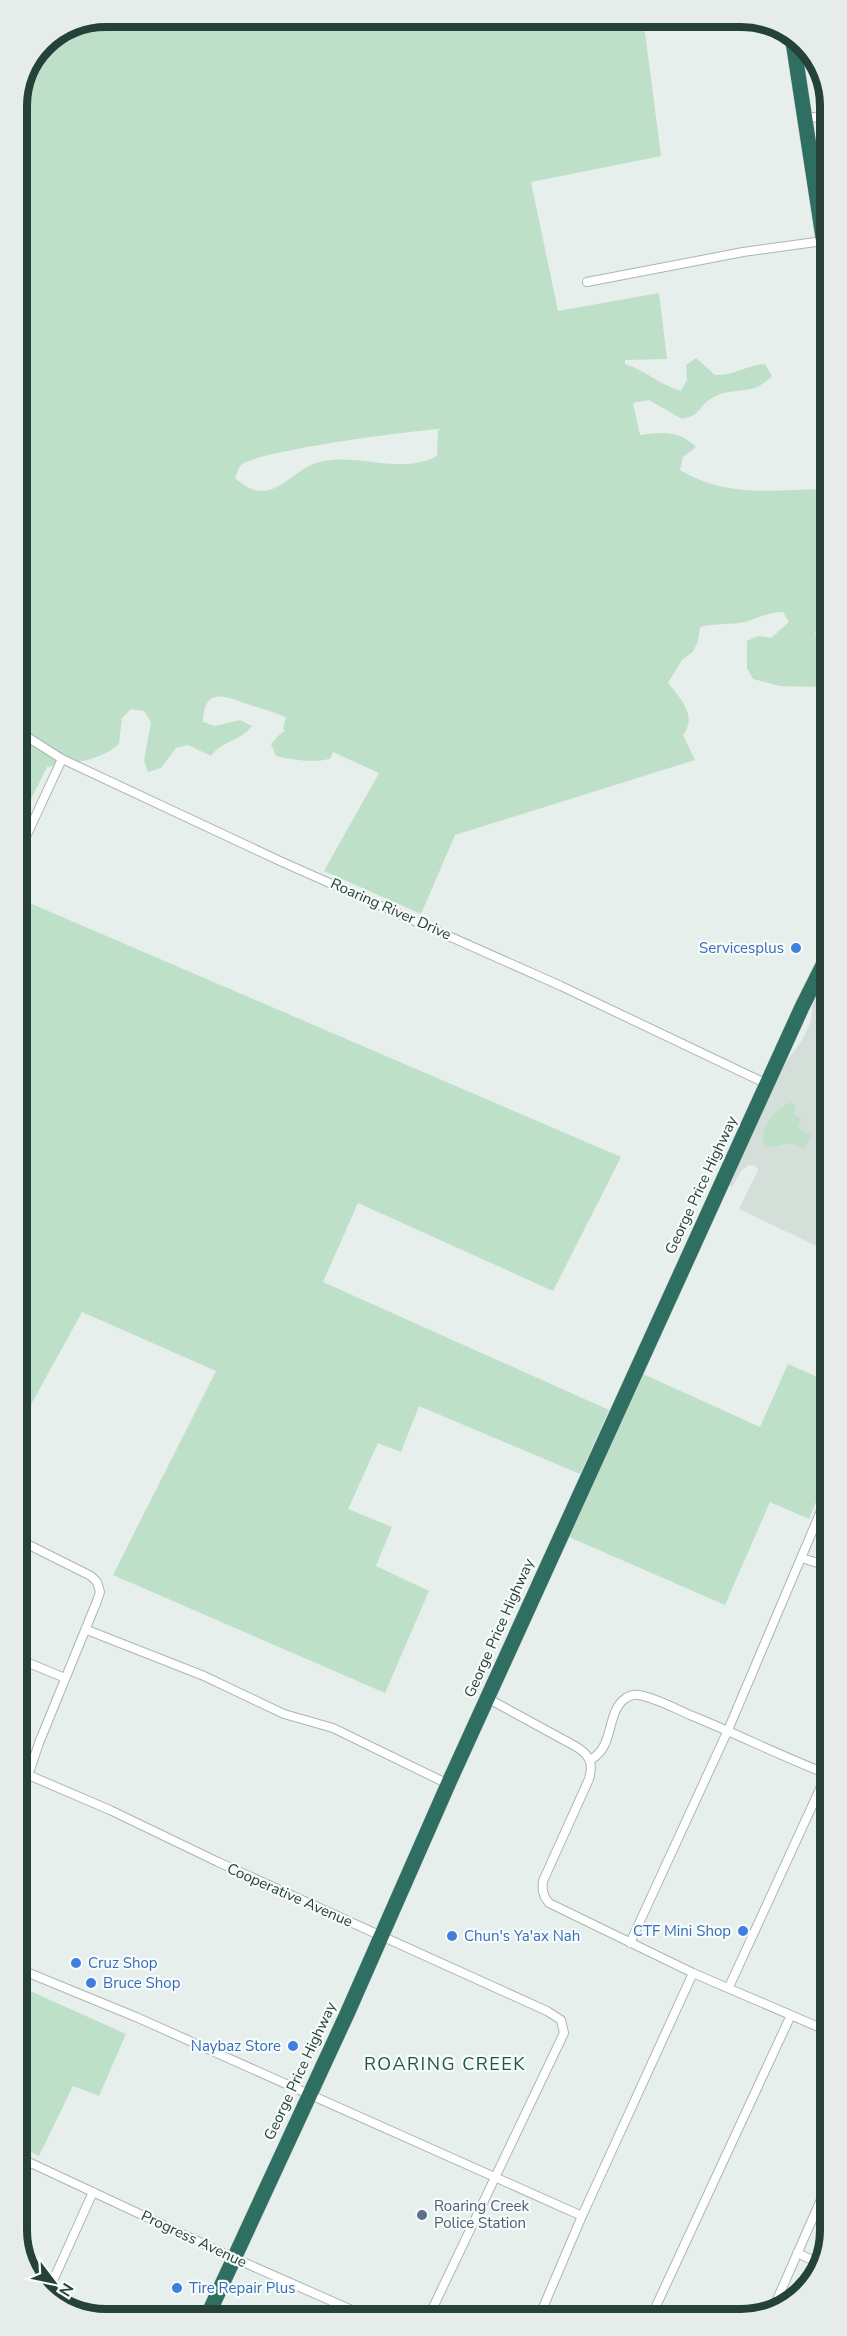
<svg xmlns="http://www.w3.org/2000/svg" width="847" height="2336" viewBox="0 0 847 2336" font-family="'Nunito Sans',sans-serif">
<style>
.built{fill:#d4dfda;fill-rule:evenodd}
.green{fill:#bfe0c8;fill-rule:evenodd}
.lines{fill:none;stroke-linecap:round;stroke-linejoin:round}
.street-casing{stroke:#a8b8b2;stroke-width:10}
.highway-casing{stroke:#c2cac8;stroke-width:16}
.street{stroke:#fff;stroke-width:8}
.highway{stroke:#2f6f62;stroke-width:15}
.shop-dot{fill:#3f7fe0;stroke:#f7fbf9;stroke-width:2}
.service-dot{fill:#5c6f8a;stroke:#f7fbf9;stroke-width:2}
.labels{text-anchor:middle;stroke-width:4.5;stroke-linejoin:round;paint-order:stroke}
.street-label{font-size:15px;fill:#24423a;stroke:#f7fbf9}
.shop-label{font-size:15px;fill:#366cbe;stroke:#f7fbf9;text-anchor:start}
.service-label{font-size:15px;fill:#4e5e75;stroke:#f7fbf9;text-anchor:start}
.quarter-label{font-size:18px;letter-spacing:1.5px;fill:#1f5548;stroke:#f7fbf9}
.rim{fill:none;stroke:#24423a;stroke-width:8}
</style>
<rect width="100%" height="100%" fill="#e6efeb"/>
<path class="built" d="M829,966v286l-90,-43 19,-39 -2,-4 -7,-1 -7,5 -10,17 -3,-2 56,-122 16,-21 10,-21 2,-21zM789,1102l9,26 -4,15 -9,-1 -19,-18 15,-18z"/>
<path class="green" d="M106,17h537l18,139 -130,26 27,129 101,-18 8,66 -42,1v4c20,6 35,21 56,27l6,-11 -1,-15 10,-7 19,17c19,1 32,-10 50,-11l7,12c-21,22 -39,9 -60,22 -15,9 -10,17 -30,21l-33,-19 -16,3 7,32c23,-3 39,-5 56,12l-13,10 -3,13c48,28 91,20 143,19v-4l5,-1v130l-7,7 -6,12 13,16v38l-48,-1 -27,-7 -6,-11v-27l11,-5 13,2 18,-16 -6,-10c-15,0 -24,6 -38,10 -15,3 -30,1 -45,5l-2,14 -5,11 -11,8 -14,23c12,15 30,33 15,52l12,25 -240,75 -34,79 -97,-43 55,-98 -46,-21 -3,7c-19,4 -35,1 -54,-3l-5,-12 9,-10 5,-3 -2,-2 3,-12c-12,-5 -24,-8 -36,-12 -22,-7 -46,-21 -47,17l12,4 25,-6 12,6c-14,17 -28,13 -41,30l-23,-11 -12,3 -15,20 -13,4 -4,-12 7,-38 -7,-11 -13,-2 -9,9 -3,26c-20,18 -46,18 -72,23l-29,58 -1,-724 26,-58zM442,429l-4,1 -1,26c-37,19 -74,-2 -113,5 -36,6 -50,52 -89,17 2,-4 3,-10 6,-13 15,-14 173,-35 201,-36z
M18,898l603,259 -68,134 -195,-88 -35,79 286,128 -29,64 -161,-68 -18,46 -23,-9 -30,66 44,18 -16,39 53,25 -44,102 -272,-118 103,-204 -134,-59 -54,98 -10,8z
M789,1102l8,4 -4,8 9,5 -4,9 13,7 -7,14c-21,-11 -20,-1 -39,-2 -8,-16 9,-38 24,-45z
M788,1364l41,18v88l-20,49 -39,-17 -45,103 -156,-68 74,-163 117,53z
M19,1986l107,48 -27,62 -26,-10 -34,70 -19,-9z"/>
<g class="lines">
<g class="street-casing">
<path id="street" d="M804,116l23,3
M587,282l156,-30 80,-11
M18,731l44,28 218,102 281,125 206,98
M18,854l44,-95
M19,1540l72,36 6,6 3,10 -3,9 -58,142 -11,33 -9,18
M802,1558l28,9
M87,1630l117,46 80,38 49,14 115,56
M19,1659l46,19
M487,1698l88,48c14,8 19,17 14,33l-46,102c-1,10 0,15 6,22l144,70 137,59
M590,1760c26,-14 15,-48 36,-62 4,-3 8,-4 13,-3 17,3 35,13 51,20 47,19 93,42 140,60
M19,1771l91,39 108,52 329,149 14,9 3,13 -136,285
M630,1943l98,-213 101,-238
M19,1969l117,48 446,199
M729,1987l101,-220
M20,2158l214,100 136,60
M797,2253l22,10
M47,2294l46,-102
M772,2311l58,-132
M539,2317l43,-101 111,-243
M651,2317l140,-302"/>
</g>
<g class="highway-casing">
<path id="highway" d="M792,35l36,235
M206,2319l141,-305 103,-234 352,-773 27,-54"/>
</g>
<use href="#street" class="street"/>
<use href="#highway" class="highway"/>
</g>
<g class="shop-dot">
<circle cx="796" cy="948" r="6"/>
<circle cx="743" cy="1931" r="6"/>
<circle cx="452" cy="1936" r="6"/>
<circle cx="76" cy="1963" r="6"/>
<circle cx="91" cy="1983" r="6"/>
<circle cx="293" cy="2046" r="6"/>
<circle cx="177" cy="2288" r="6"/>
</g>
<circle class="service-dot" cx="422" cy="2215" r="6"/>
<g class="labels">
<g class="street-label">
<text transform="translate(391 909) rotate(24)" y="5">Roaring River Drive</text>
<text transform="translate(701 1185) rotate(-65)" y="5">George Price Highway</text>
<text transform="translate(499 1628) rotate(-66)" y="5">George Price Highway</text>
<text transform="translate(290 1895) rotate(24)" y="5">Cooperative Avenue</text>
<text transform="translate(300 2071) rotate(-65)" y="5">George Price Highway</text>
<text transform="translate(194 2239) rotate(25)" y="5">Progress Avenue</text>
</g>
<g class="shop-label">
<text x="784" y="953" text-anchor="end">Servicesplus</text>
<text x="731" y="1936" text-anchor="end">CTF Mini Shop</text>
<text x="464" y="1941">Chun's Ya'ax Nah</text>
<text x="88" y="1968">Cruz Shop</text>
<text x="103" y="1988">Bruce Shop</text>
<text x="281" y="2051" text-anchor="end">Naybaz Store</text>
<text x="189" y="2293">Tire Repair Plus</text>
</g>
<g class="service-label">
<text x="434" y="2211">Roaring Creek<tspan x="434" dy="17">Police Station</tspan></text>
</g>
<g class="quarter-label">
<text x="445" y="2070">ROARING CREEK</text>
</g>
</g>
<path d="M0 0H847V2336H0ZM106 27H741A79 79 0 0 1 820 106V2230A79 79 0 0 1 741 2309H106A79 79 0 0 1 27 2230V106A79 79 0 0 1 106 27Z" fill="#e6ecea" fill-rule="evenodd"/>
<path class="rim" d="M106 27H741A79 79 0 0 1 820 106V2230A79 79 0 0 1 741 2309H106A79 79 0 0 1 27 2230V106A79 79 0 0 1 106 27Z"/>
<g transform="translate(54 2282) rotate(122)" stroke="#f7fbf9" stroke-width="4.5" paint-order="stroke">
<path d="M0-4.5L10 22L0 15L-10 22Z" fill="#24423a"/>
<text y="-9" font-size="16" font-weight="bold" text-anchor="middle" fill="#24423a">N</text>
</g>
</svg>
